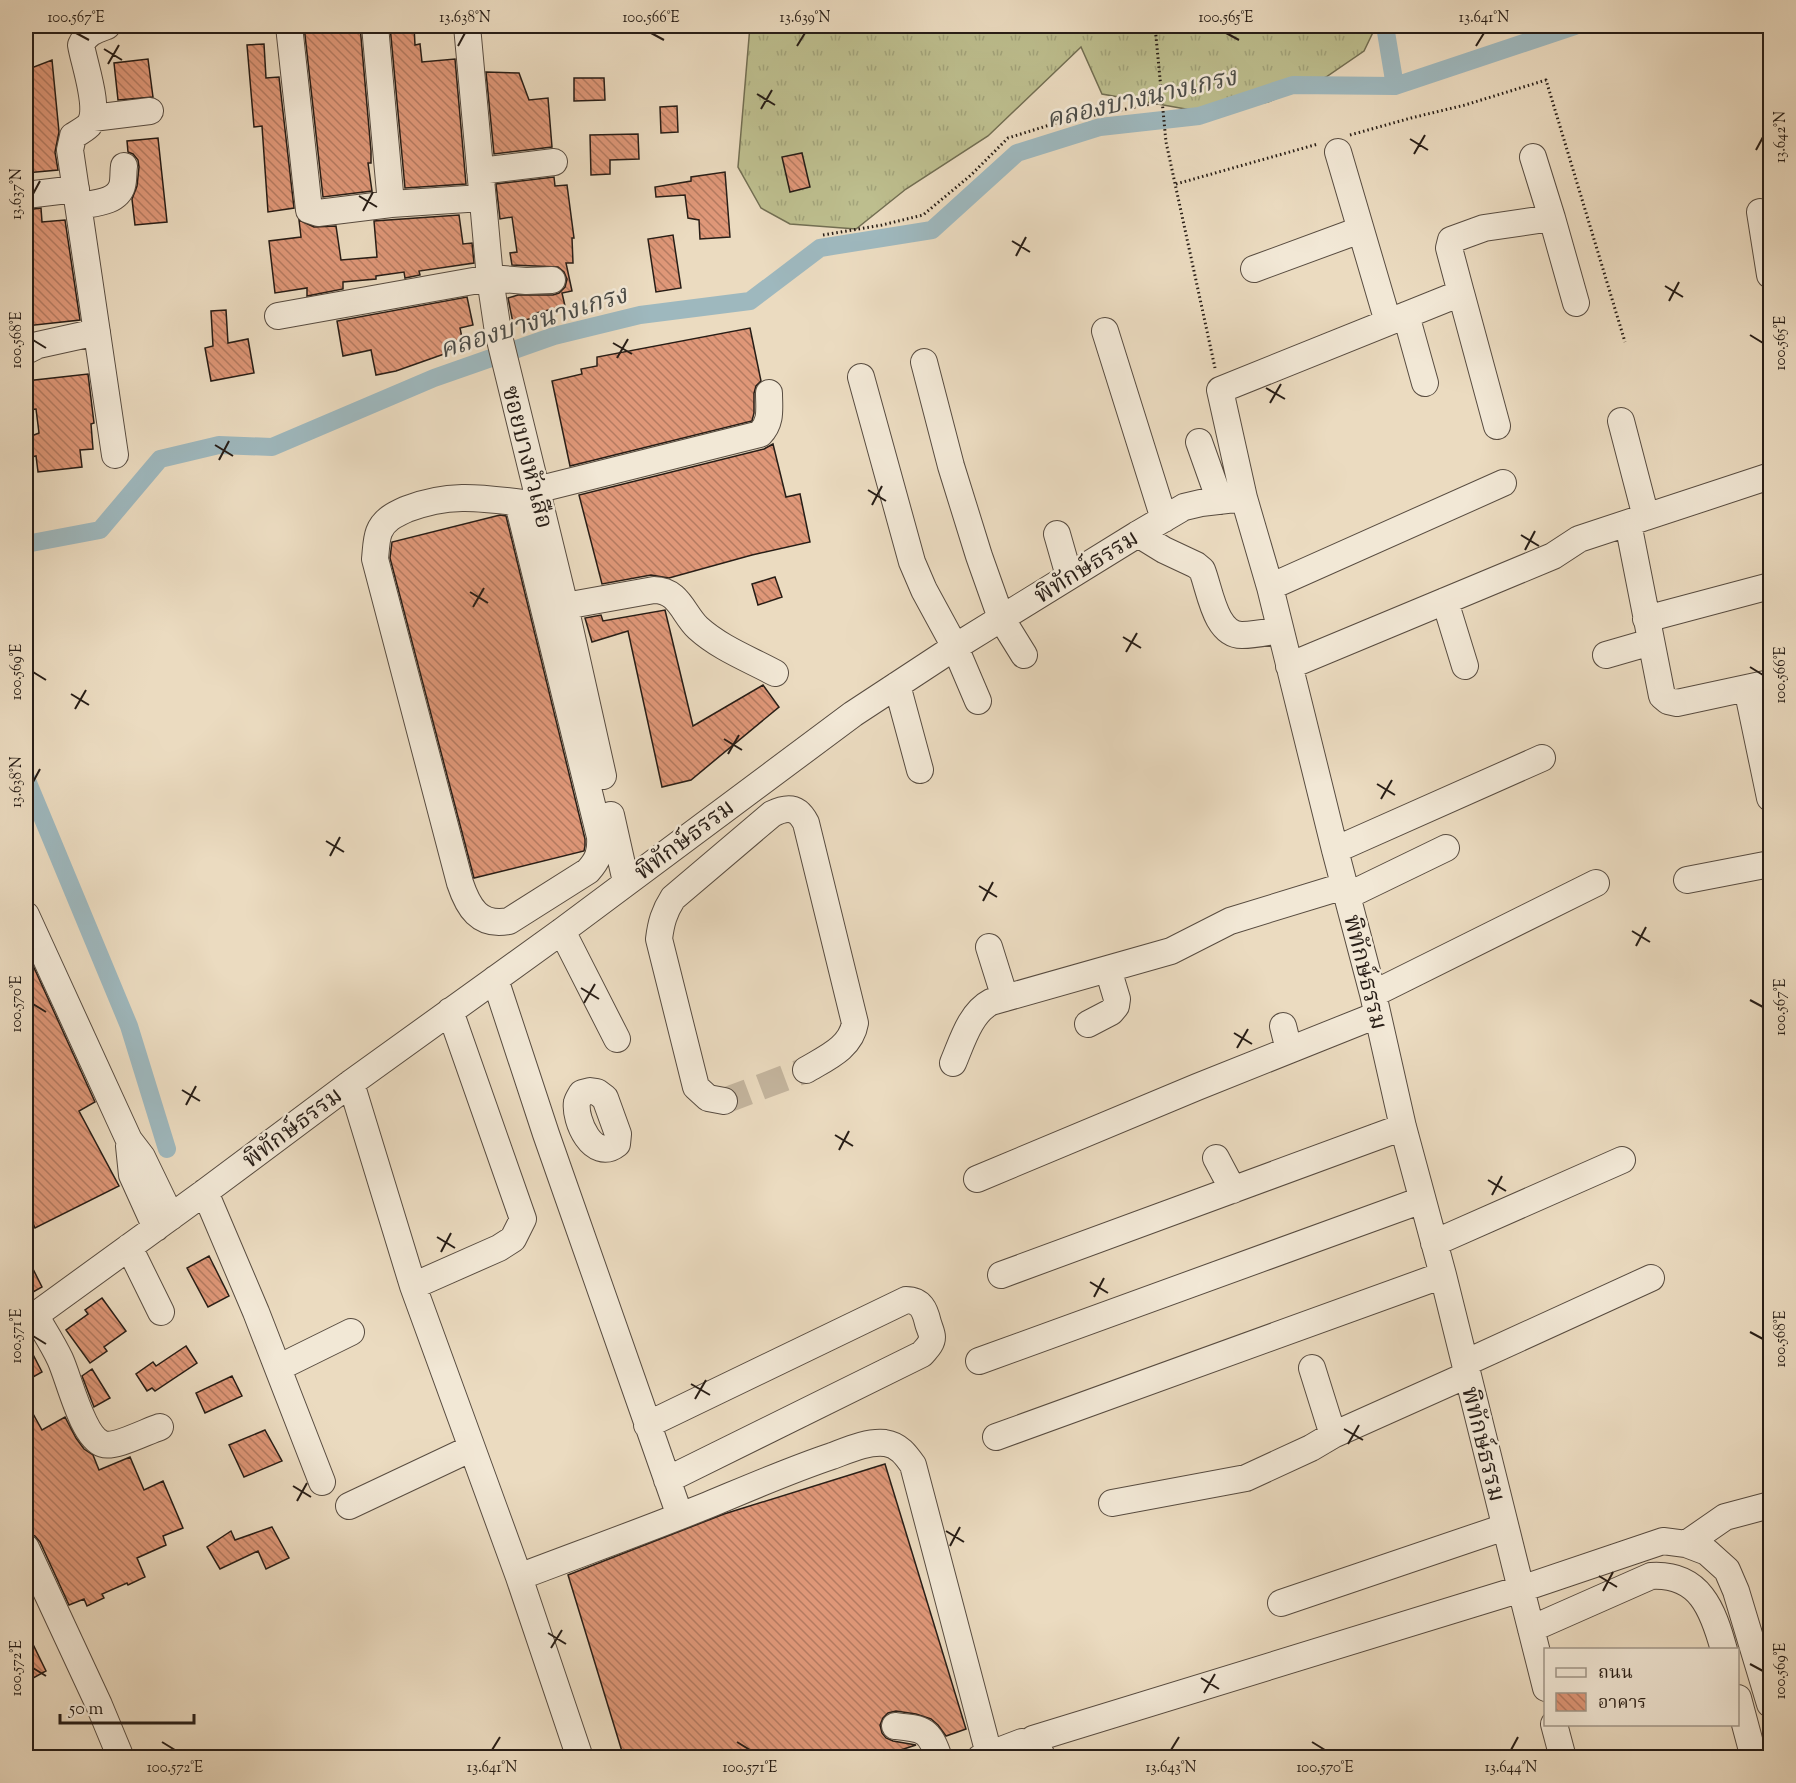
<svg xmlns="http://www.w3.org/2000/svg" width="1796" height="1783" viewBox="0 0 1796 1783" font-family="'Sorts Mill Goudy','Noto Serif Thai',serif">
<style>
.grass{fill:url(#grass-tufts);stroke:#726e52;stroke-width:1.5}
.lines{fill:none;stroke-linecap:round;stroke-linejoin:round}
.canal{stroke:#9eb8be;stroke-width:18}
.building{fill:url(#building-back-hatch);stroke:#271d16;stroke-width:1.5}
.minor-tunnel{stroke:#c4b59e;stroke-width:26;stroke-dasharray:26 13;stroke-linecap:butt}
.minor-casing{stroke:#584c40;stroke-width:28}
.path{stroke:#271d16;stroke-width:3;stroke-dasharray:1.5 3;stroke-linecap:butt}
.minor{stroke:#f2e8d6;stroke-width:26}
.ticks{fill:none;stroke:#271d16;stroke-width:2}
.labels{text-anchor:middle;stroke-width:5;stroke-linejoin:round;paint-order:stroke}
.street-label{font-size:24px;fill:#271d16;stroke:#f2e8d6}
.water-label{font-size:26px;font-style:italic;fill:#4b4c48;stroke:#f2e8d6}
.neatline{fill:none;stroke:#271d16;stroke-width:2}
.ticks-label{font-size:15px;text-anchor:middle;fill:#271d16}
</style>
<defs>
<pattern id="grass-tufts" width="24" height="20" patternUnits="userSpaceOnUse" patternTransform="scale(1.5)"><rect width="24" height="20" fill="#bdbe8e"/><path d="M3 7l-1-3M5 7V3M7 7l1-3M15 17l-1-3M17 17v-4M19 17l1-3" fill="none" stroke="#a2a37a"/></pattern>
<pattern id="building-back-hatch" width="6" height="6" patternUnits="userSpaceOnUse" patternTransform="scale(1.5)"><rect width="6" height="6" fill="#df9778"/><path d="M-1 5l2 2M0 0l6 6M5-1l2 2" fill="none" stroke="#b57b61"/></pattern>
</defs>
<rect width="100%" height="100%" fill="#ebdbc0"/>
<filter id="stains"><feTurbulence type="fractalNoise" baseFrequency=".00333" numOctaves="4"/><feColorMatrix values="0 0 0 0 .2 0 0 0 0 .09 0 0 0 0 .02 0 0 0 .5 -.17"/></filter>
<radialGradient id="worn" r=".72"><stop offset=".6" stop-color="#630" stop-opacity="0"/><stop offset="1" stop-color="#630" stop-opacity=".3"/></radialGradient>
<path class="grass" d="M750,26h626l-12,25 -38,26 -58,25 -60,11 -106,-19 -21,-47 -93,89 -82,53 -50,40 -66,-5 -29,-16 -23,-41z"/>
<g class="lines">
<path class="canal" d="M1385,26l10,60
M26,544l74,-14 60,-71 59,-14 53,2 162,-69 120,-42 86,-21 110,-14 70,-53 112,-18 85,-77 83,-26 99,-11 94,-31 102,1 180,-60
M26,778l103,248 38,123"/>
</g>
<path class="building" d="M304,26h56l11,125v12h-3l4,28 -49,6z
M390,26h24l1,19 5,-1 2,18 33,-3 11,125 -61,4z
M264,44l2,34 13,-1 15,131 -26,4 -6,-86 -8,1 -7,-82z
M148,59l5,38 -35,3 -4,-37z
M52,60l7,72 -4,20 3,18 -32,3v-103z
M486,72l33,1 10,27 19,-2 4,49 -58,7z
M574,78h30l1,22 -31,1z
M677,106l1,26 -17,1 -1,-26z
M638,134l1,25 -29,1v14l-19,1 -1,-40z
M158,138l9,84 -32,3 -3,-26 5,-13 2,-19 -1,-7 -5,-6 -5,-2 -1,-11z
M802,153l8,34 -20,5 -8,-35z
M725,172l5,65 -30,2 -1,-19 -11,-2 -3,-23 -29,2 -1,-10 36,-6v-4z
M554,177l1,9 12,-1 7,53h-2l1,25h-7l6,28 -10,2 3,13 -29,7 1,4 -24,6 -5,-25 10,-3h35l6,-2 6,-6 2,-8 -3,-7 -6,-5 -46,-2 -2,-12 7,-1 -5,-35 -12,2 -4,-35z
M41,208l1,14 23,-2 15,100 -54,6v-116z
M459,215l4,29 9,-1 2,20 -55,8 1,4 -15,3 -1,-6 -28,4v3l-33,3v7l-36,7v-8l-32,5 -6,-52 32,-4 -2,-17 15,7 22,-1 5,34 36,-3 -3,-36z
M673,235l8,53 -25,4 -8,-53z
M467,297l6,28 -13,3 4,19 -68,24 -20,4 -5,-25 -28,6 -6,-35z
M226,310l2,33 20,-4 6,34 -43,8 -6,-33 8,-2 -2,-35z
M750,328l11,53 -5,5 -2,7v20l-2,8 -182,45 -18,-85 30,-7 -1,-5 16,-3v-9z
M88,374l6,49 -3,1 2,25 -13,1 2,17 -44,5 -2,-16 -5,1 -2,-20 10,-4 -3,-24 -10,1v-29z
M773,444l13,53 14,-3 10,48 -58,13 -83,23 -18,-3 -49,9 -23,-89 185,-46z
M500,515l6,1 79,323v7l-1,5 -110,27 -84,-320 2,-16z
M775,577l7,20 -24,8 -6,-21z
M665,610l28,116 70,-41 16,22 -88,73 -29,7 -34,-156 -36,11 -7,-24 16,-3 2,6z
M26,950l69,152 -16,9 40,75 -84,42 -9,-21z
M26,1255l16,32 -16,9z
M209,1256l20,40 -21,11 -21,-39z
M102,1298l24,33 -22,16 3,4 -17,12 -24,-33 22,-16 -3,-4z
M26,1341l16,31 -16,9z
M186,1346l11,17 -42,28 -3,-3 -5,3 -11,-17 17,-12 3,4z
M92,1369l18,29 -16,9 -12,-31z
M232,1376l10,20 -37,17 -9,-20z
M26,1401l16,29 23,-13 11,21 8,11 9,6 6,15 31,-13 14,33 19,-9 20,47 -20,8 3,9 -29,13 8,19 -17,8 -1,-2 -25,11 2,4 -17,8 -3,-7 -15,6 -29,-63 -5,-6 -6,-3 -3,-7z
M265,1430l17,31 -38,16 -15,-32z
M885,1464l81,265 -20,7 -8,-11 -7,-6 -15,-5 -20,-3 -8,2 -5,5 -3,7 2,8 4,5 7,3 23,4 -40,13h-252l-56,-183 156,-61z
M272,1527l17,31 -23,11 -8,-18 -38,18 -13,-22 24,-16 4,9z
M26,1630l20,41 -20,11z"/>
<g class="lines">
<path class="minor-tunnel" d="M724,1101l82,-31"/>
<g class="minor-casing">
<path id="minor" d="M107,26c-11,4 -21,7 -26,19 3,19 20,64 8,80 -4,4 -11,8 -16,11l-3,14 45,305
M289,26l20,184 9,3 73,-9 91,-6
M375,26l16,178
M467,26l23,252 8,54 67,274 38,170
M93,118l57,-7
M1338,152l50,170
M1533,157l19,61
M480,171l74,-9
M26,195l50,-6
M79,206c14,-3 38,-3 43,-20 2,-6 1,-14 2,-20
M1760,212l10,63
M1254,269l106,-39
M1461,293l-12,-45 2,-8 33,-12 68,-10 24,85
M1406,315l19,68
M278,316l212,-38 36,3 26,-1
M1105,331l59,188
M26,351l12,-6 59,-13
M924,362l27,104 28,90 22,62 23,37
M861,377l51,185 12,28 31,57 23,54
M1621,421l25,96
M1199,442l21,59
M536,490l224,-56c12,-12 9,-26 9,-41
M1244,498l-24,-108 241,-97 36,133
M518,503l82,334c1,15 -2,23 -12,34l-79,50c-30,6 -41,-14 -49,-38l-85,-324c1,-9 1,-19 4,-27 5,-13 17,-18 28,-23 49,-19 84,-9 133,-4
M1628,523l34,173 6,5 9,2 93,-20
M1057,534l12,42
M1138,534l26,16 32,15 6,5c8,20 13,65 40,65 13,0 26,-3 38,-5
M1270,587l233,-104
M1445,601l20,65
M565,606l89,-16c25,0 29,24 44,38 22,20 51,31 77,45
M1646,619l124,-33
M1606,655l45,-13
M1289,666l264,-110 26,-17 191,-63
M897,685l23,85
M1747,688l23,110
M611,815l15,67
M1335,850l207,-92
M1687,880l83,-16
M1347,896l99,-48
M26,915l103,225 13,17 29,60
M562,931l55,108
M989,947l16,51
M495,979l51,155 134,382
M1373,994l223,-111
M1088,1024l23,-12 5,-6 1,-7 -9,-30
M1283,1026l6,24
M953,1063c9,-21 17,-50 38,-61l180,-51 59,-30 114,-35
M351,1083l62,203 106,291 61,181
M590,1091l7,1 8,6 13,36 -1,10c-24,19 -43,-24 -40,-42 0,-1 4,-8 5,-9z
M724,1101l-16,-3 -12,-11 -37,-148c2,-16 5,-27 14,-41l99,-84c16,-8 26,-7 34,9l49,200c-4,25 -29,35 -49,47
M129,1146l3,29 24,53
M1216,1158l17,32
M977,1179l220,-92 180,-72
M205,1192l51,120 66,170
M1434,1243l188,-83
M129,1247l32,65
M1001,1275l402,-148
M413,1286l86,-38 14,-9 10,-20 -73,-208
M35,1315c8,14 18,29 25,44 9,19 22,78 43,85 12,4 44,-13 57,-17
M26,1322l179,-130 146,-109 211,-152 291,-217 102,-67 183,-113 46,-27 17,-4 43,-5 26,89 65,263 38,144 30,133 40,148 78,314 142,-48 23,3 21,8 20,18 9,21 34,113
M979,1361l443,-161
M1465,1363l186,-85
M278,1368l73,-36
M1312,1368l21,67
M647,1425l259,-125c15,0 19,10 22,23 1,4 4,10 4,14 0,7 -6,12 -10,17l-255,126
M996,1437l447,-162
M1112,1503l134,-25 65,-30 22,-13 134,-60
M349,1506l123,-58
M1686,1544l39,-27 45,-12
M26,1548l73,157 22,53
M519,1577c63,-24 127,-47 189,-72 41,-17 82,-35 124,-49 16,-6 36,-15 53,-13 14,2 21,12 28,22l76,289
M1281,1603l224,-76
M1531,1629l120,-53c49,-3 62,34 73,74
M1738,1698l16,60
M1554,1724l9,34
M895,1726c29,3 34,3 44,32
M980,1758l42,-16
M1043,1758l-10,-19 488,-150 25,99"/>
</g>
<path class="path" d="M1155,26l11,116 49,226
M1350,135l61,-17 54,-13 81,-25 79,262
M1176,184l142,-40
M823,235l59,-10 41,-10 48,-40 37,-37 48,-15 105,-21"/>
<use href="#minor" class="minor"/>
</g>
<path class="ticks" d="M76,33l13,7M651,33l13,7M1226,33l13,7M458,46l7,-13M797,46l8,-13M1476,46l8,-13M104,49l18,11M108,64l11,-19M757,94l18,11M761,109l11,-19M1410,139l18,11M1756,150l7,-13M1414,154l11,-19M33,194l7,-13M359,196l18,11M363,211l10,-19M1012,241l18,11M1016,256l10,-19M1665,286l18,11M1669,301l10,-19M1750,335l13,8M33,340l13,8M613,343l19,11M617,358l11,-19M1266,388l19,11M1270,403l11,-19M215,445l18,11M219,460l10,-19M868,490l18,11M872,505l10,-19M1521,535l18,11M1525,550l10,-19M470,592l18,11M473,607l11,-19M1123,637l18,11M1126,652l11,-19M1750,667l13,8M33,672l13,8M71,694l18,11M75,709l11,-19M724,739l18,11M728,754l11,-19M33,782l7,-13M1377,784l18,11M1381,799l11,-19M326,841l18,11M330,856l10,-19M979,886l18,11M983,901l10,-19M1632,931l18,11M1636,946l10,-19M581,988l18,11M1750,1000l13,7M584,1003l11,-19M33,1004l13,8M1234,1033l18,11M1237,1048l11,-19M182,1090l18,11M186,1105l10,-19M835,1135l18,11M839,1150l10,-19M1488,1180l18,11M1492,1195l10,-19M437,1237l18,11M441,1252l10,-19M1090,1282l18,11M1094,1297l10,-19M1750,1332l13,7M33,1336l13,8M691,1384l19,11M695,1399l11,-19M1344,1429l19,11M1348,1444l11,-19M293,1486l18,11M297,1501l10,-18M946,1531l18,11M950,1546l10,-19M1599,1576l18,11M1603,1591l10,-19M548,1633l18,11M551,1648l11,-18M1750,1664l13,7M33,1668l13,8M1201,1678l18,11M1204,1693l11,-19M162,1742l13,8M737,1742l13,8M1312,1742l13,8M492,1750l8,-13M1171,1750l8,-13M1511,1750l7,-13"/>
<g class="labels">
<g class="street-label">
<text transform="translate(528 457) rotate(76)" y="8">ซอยบางหัวเสือ</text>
<text transform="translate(1086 566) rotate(-32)" y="8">พิทักษ์ธรรม</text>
<text transform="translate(684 839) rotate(-37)" y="8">พิทักษ์ธรรม</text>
<text transform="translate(1366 972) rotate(76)" y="8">พิทักษ์ธรรม</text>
<text transform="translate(292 1127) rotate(-37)" y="8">พิทักษ์ธรรม</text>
<text transform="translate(1484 1444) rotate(76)" y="8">พิทักษ์ธรรม</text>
</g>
<g class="water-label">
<text transform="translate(1141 97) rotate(-13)" y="9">คลองบางนางเกรง</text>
<text transform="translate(533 321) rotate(-17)" y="9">คลองบางนางเกรง</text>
</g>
</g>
<rect width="1796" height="1783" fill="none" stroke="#ebdbc0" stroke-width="66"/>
<rect x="1544" y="1648" width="195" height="78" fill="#f2e8d6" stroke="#a19789" stroke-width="1.5"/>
<rect x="1556" y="1668" width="30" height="9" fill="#f2e8d6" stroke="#a19789" stroke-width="1.5"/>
<text x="1598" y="1678" font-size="18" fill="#271d16">ถนน</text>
<rect x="1556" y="1693" width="30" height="18" fill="url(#building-back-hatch)" stroke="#a19789" stroke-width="1.5"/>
<text x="1598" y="1708" font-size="18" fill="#271d16">อาคาร</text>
<path d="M60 1714v9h134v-9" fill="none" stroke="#271d16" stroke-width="3"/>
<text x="69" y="1714" font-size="18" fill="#271d16" stroke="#f2e8d6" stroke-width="4.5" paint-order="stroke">50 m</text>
<rect x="33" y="33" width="1730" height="1717" class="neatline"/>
<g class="ticks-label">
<text x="76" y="22">100.567°E</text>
<text x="465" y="22">13.638°N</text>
<text x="651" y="22">100.566°E</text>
<text x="805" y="22">13.639°N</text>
<text x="1226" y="22">100.565°E</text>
<text x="1484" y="22">13.641°N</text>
<text transform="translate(1780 137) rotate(-90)" y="5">13.642°N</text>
<text transform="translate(16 194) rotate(-90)" y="5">13.637°N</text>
<text transform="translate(16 340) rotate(-90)" y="5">100.568°E</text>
<text transform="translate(1780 343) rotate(-90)" y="5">100.565°E</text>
<text transform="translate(16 672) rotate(-90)" y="5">100.569°E</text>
<text transform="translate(1780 675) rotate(-90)" y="5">100.566°E</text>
<text transform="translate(16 782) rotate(-90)" y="5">13.638°N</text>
<text transform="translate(16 1004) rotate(-90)" y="5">100.570°E</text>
<text transform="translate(1780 1007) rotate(-90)" y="5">100.567°E</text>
<text transform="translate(16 1336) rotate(-90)" y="5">100.571°E</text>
<text transform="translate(1780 1339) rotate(-90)" y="5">100.568°E</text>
<text transform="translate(16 1668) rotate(-90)" y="5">100.572°E</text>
<text transform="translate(1780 1671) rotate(-90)" y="5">100.569°E</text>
<text x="175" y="1772">100.572°E</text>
<text x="492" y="1772">13.641°N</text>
<text x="750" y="1772">100.571°E</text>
<text x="1171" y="1772">13.643°N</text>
<text x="1325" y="1772">100.570°E</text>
<text x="1511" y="1772">13.644°N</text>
</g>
<rect width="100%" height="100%" filter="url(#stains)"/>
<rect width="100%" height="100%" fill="url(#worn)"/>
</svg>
